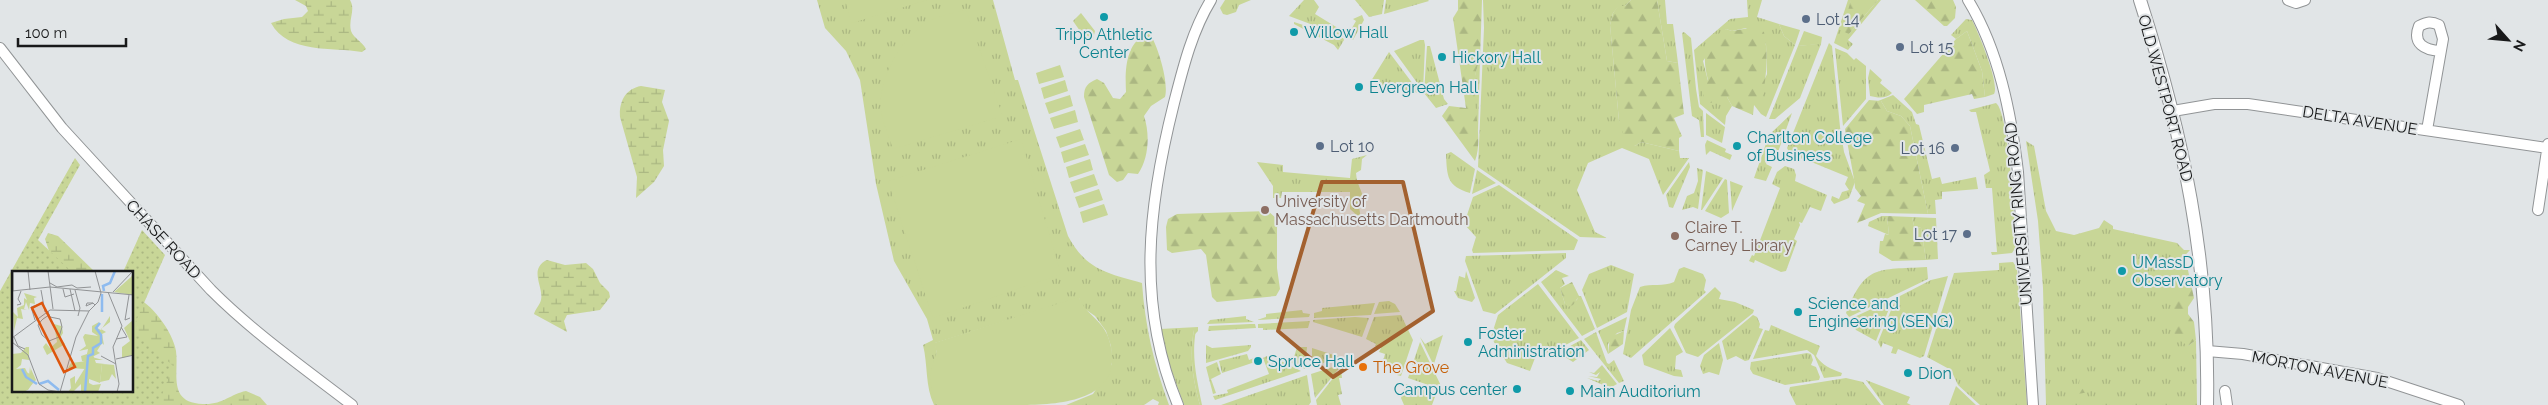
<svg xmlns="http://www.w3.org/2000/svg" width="2548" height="405" viewBox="0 0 2548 405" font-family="Raleway,sans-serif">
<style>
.grass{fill:url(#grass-tufts)}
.forest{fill:url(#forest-firs)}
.wetland{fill:url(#wetland-marsh)}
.park{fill:url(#park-dots)}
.garden{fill:#c8d697}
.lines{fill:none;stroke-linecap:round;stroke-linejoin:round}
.minor-casing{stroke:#919496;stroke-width:12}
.major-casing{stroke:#919496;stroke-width:14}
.minor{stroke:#fff;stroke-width:10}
.major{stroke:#fff;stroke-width:12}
.marked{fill:#a3612f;fill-opacity:0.2;stroke:#a3612f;stroke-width:4;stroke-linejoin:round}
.culture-dot{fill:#0f9aa8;stroke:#e1e5e7;stroke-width:2}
.service-dot{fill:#5c6f8a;stroke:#e1e5e7;stroke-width:2}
.education-dot{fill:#8d6e63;stroke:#e1e5e7;stroke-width:2}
.food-dot{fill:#e8710a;stroke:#e1e5e7;stroke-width:2}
.labels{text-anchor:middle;stroke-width:4;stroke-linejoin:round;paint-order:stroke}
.service-label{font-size:16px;fill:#4e5e75;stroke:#e1e5e7;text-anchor:start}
.culture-label{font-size:16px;fill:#0d838f;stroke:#e1e5e7;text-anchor:start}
.street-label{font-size:16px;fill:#18191a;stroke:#e1e5e7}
.education-label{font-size:16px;fill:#785e54;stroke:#e1e5e7;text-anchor:start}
.food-label{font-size:16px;fill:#c56008;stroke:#e1e5e7;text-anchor:start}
.inset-river{fill:none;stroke:#8ebbef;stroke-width:2.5}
.inset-road{fill:none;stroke:#919395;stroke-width:1}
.view{fill:#de560d;fill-opacity:0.15;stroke:#de560d;stroke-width:2.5}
.inset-edge{fill:none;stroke:#18191a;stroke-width:2.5}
</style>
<defs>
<pattern id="grass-tufts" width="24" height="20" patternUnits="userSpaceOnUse" patternTransform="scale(1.25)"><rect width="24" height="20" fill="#c8d697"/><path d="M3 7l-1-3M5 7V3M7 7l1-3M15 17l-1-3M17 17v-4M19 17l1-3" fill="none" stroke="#abb782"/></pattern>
<pattern id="forest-firs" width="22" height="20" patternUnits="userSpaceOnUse" patternTransform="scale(1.25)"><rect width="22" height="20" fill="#c8d697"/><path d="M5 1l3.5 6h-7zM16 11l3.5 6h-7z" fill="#abb782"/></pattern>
<pattern id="wetland-marsh" width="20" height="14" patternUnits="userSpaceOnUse" patternTransform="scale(1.25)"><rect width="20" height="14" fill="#c8d697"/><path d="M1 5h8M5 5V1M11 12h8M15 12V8" fill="none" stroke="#abb782"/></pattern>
<pattern id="park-dots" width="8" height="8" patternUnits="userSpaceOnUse" patternTransform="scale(1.25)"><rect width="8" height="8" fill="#c8d697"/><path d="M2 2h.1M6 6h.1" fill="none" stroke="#abb782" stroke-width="1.8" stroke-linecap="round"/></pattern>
</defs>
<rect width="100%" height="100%" fill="#e1e5e7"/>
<path class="grass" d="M817,0h176l22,80h3l50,156c19,35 40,37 74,47 3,43 12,82 27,122h-11l1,-3 -6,-3 -9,6h-78l27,-11 19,-30 -1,-18 -5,-15 -11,-15 -13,-9 -3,-9 -144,45 2,10 -6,23 6,29h-3c-9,-19 -6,-40 -11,-60l10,-5 -6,-21 -33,-58 -18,-77 -16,-104 -14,-29 -21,-23z
M1225,0h26l-12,5 -3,7 -9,3 -4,-1 -3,-6z
M1304,0h10l5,7 -4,7 31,19h3l7,-12 -3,-2 9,-4 2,5 -11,20 -64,-24z
M1355,0h29l-2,14 -13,3z
M1386,0h42l1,1 -45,13z
M1483,0h148l-6,6 -7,1 -5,6 -3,12 9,96 16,25 6,-4 38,9 1,7h9l-26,37 -14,-36 -27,-11 -34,15 -11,27 18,42 12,6 -27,-1 -102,-70 6,-139z
M1657,0h8l2,24h6l5,39 -11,-2z
M1747,0h15l-5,17 22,7 5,12 11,9 -29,72 -5,-3 -7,-9 13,-31 -1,-30 -20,-16 -14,3 -6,-2 -23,32 5,20 12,16h7l5,9 -6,10 -1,9 -25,-21 -6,-54 36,-31 18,-2z
M1848,0h3l-2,34 29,-34h3l-33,40 5,4 -5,6 -14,-7z
M1081,13l14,18 -2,8 -13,-8 -7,-10z
M1966,19l6,1c6,12 28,64 22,74l-9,3 -3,-26 -15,-40 -11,8 -5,-4z
M1294,22l49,16 1,2 -6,10 -4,-5 -40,-21z
M1684,32l7,6 5,51 3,18 4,4 1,26h-3l-2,-17 -7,-4 -10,-83z
M1420,40h4l1,5 -2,46 -29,-40z
M1829,43l3,3 8,81 4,25 11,30 -6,16 -15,6 -3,-4 1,-4 7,3 3,-7 7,-2 -4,-6 3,-7 -39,-16 1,-4 -2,-1v5l-18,-7 -3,-6z
M1816,44h5l-21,54 -25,21h-6l29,-73z
M1427,46h3l14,53 4,5 -12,4 -12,-15z
M1835,48l12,5 7,7 2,-2 10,8v33l-23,27z
M1389,52l30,40v1l-41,-8 -7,-4z
M1480,60l-2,72c-7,-20 -7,-53 2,-72z
M1870,69l12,11 -2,3 12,10c-6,6 -14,5 -22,3l-2,-18z
M1893,95l19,17 4,12 3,1 13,54 8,-2 2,7 34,-7 2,12 -36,3v7l-7,1 1,14h-8l-18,-88 -9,-10 -14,-5 -6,-10h-3z
M1996,103c13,9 19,123 20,144l-4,6 -20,2 -1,-3h6l-5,-64h-6l-2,-13 6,-4 -14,-59h-5l-2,-2z
M1706,113l19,14 -3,16 -16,-8z
M1792,113l-14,39 -6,-2 -6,14 6,3 -6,14 -12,-3 15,-43z
M1707,140l19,9 -1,3 7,3 -2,5 -20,-9 -4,4 -1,-10z
M2026,141l8,5 12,65 10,20 18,4 25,-7 5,-8 9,6v3l64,14 7,7h6l-15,16 13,80 8,-6 1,65h-151l-3,-117 -5,-67z
M1451,152l24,17 -5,24c-23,-7 -23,-16 -24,-39z
M1367,155l-5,4 -1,11 -5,3c1,13 6,16 7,26l-5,2 3,18 -11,-10v-17h-68l-1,6h-8v-12l-16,-24 26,3v7l67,6 2,-19z
M1689,162l1,5 -17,41 -4,-1 -3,-12z
M1785,166l9,3 2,6 -1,6 32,14 -6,16 -11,-4 -8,16 -3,-1 1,3 -6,14 3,2 -11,30 -5,1 -26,-12 -1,3 -5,-2 3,-6 2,1 26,-68 -8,-4 5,-12z
M1697,168l6,2 -5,39 -5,-2 -11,3 5,-14 7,-3 4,-12z
M1477,170l19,13 -24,11z
M1706,171l17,7 -21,32h-1z
M1725,179l2,1 2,33 -8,5 -16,-7z
M1730,181l13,5 -11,25z
M1499,185l79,55 -4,10 -101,3 -1,-3 4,-13 -12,-13 9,-27z
M1882,216h5l2,19 -21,-9 1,-4z
M1912,217l24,1 2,41 -12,1 -5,-32 -7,-2z
M1566,253v5l-71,56 -12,-3 -18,-50 1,-5z
M2013,262l4,6 10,137h-47l-22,-20 -7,-15 -24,-13 27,-84 45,-3v-7z
M1611,265l23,9 -7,38 -30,16 -15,-38 7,-16z
M1684,267l19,7 3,6 -2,10 2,2 -75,66 -8,-4 8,-44 9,-23c12,-4 23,0 34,-5l5,-13z
M1927,267l1,12 -79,38 -3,-4c20,-49 30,-43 81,-46z
M1556,270l13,6 -7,2 3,6 -5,4 5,16 12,-4 1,-4h3l14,33 -13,7 -41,-54z
M1466,271l9,27 -3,4 -14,-4 -4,-7h2l3,-15 6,2z
M1948,276l-24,80 -4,2 -22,-9 -2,5 -5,-1 2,-6 -10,-4 -2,5 -3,-6 18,-44 35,-18z
M1538,284l41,54 -31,16 -4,-1 -9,5 -5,13 -23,-8 -16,-26 7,-22z
M1715,287l6,6 -2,6 16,3 19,8 -1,3 -55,44 -12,-4 -12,-26 1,-3z
M1893,299l-17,42 -20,-11 -6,-11z
M1389,301l6,3 5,8 -26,2 5,-12z
M1375,303l-4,12 -57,3v-5l8,-2v-3z
M1302,310l1,3 7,1 -1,3 -52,3 9,-3v-3z
M1401,315l12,25 -12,36 -4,-1 -5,-9v4l-10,-6 3,-10 -6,-2 2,-4 -6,-2 1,-2 -10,-5 8,-22z
M1753,315l4,2 3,7 -1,4 4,1 -14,31 -4,1 -9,-5 -9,4 -5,-19z
M1246,316v3l8,3 -47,2 3,-4z
M1355,317l14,1 -7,19 -49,-15v-2z
M1627,317l-3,14 -7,2 -9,11v10l-10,-23z
M1310,321l-2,7 -45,2v-2h-5v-4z
M1250,324h5l1,4 -48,3 1,-5z
M1771,325l49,21 -4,10c7,10 15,13 26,17l-1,3 -17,2 -10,-23 -7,-5 -54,9 12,-29 4,1z
M1198,327v4l-3,3 -1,-4c-5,26 -1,50 6,75h-16l-15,-41 -9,-35z
M1670,328l13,24 -7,4 -1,13 6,1 2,7 -9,-1 -30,-11 -2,-10z
M1596,332l11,31 2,1 5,-4 10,21 -5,2 -35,-44z
M1443,335l-9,29h-1l-13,-27 5,7z
M1581,340l8,10 -16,12 -8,-5 -5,1 3,-8z
M1420,342l23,48 -35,-12z
M1719,343l4,17 -4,15 -10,-3 -6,2 -3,-8 4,-11z
M1206,345l6,3 39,-3v2l-3,4 -42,12z
M1297,347h10l-2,22 -24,-11 13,-1z
M1312,348l28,9 -28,10z
M1807,353l4,1 2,6 -2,5 5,2 4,10 -1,3 -34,5 -32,-11 -3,-5 1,-7z
M1247,354l2,6 5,-2 1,4 -33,11 -3,-12z
M1267,356l2,5 8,-2 24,12 -86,29 -2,-4 15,-3 -1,-3 42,-16 -6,-16z
M1217,362l4,12 -10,5 5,14 -3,1 -7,-27z
M1339,365l2,1 -26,32 -4,-24z
M1602,365l15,19 -7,4 -23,-10 11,3 3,-2 -13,-3 9,1 3,-5 -4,3 -7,-3 5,1z
M1341,368l1,10h-3l3,16 -4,1 3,10h-24l-1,-5z
M1307,375l4,27 -2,3h-88z
M1846,378l17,4 18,23h-85l-7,-14 1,-4z
M1866,380l44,17 -3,6 4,2h-27z
M1406,384l30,10 -4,11h-28l-3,-7z
M1956,386l20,19h-27z"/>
<path class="forest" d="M1458,0h24l-2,60c-15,32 6,71 -5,101l-33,-45 7,-10 17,2 -13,-90 5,-8z
M1631,0h26l10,61 11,2 6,51 -10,4 8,18 -3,2v13l-38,-9 -6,4c-10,-5 -13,-14 -16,-25l-9,-96 3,-12 5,-7h7z
M1851,0h27l-29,34 -7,-3z
M1915,0h38l3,7 -1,11 -8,8h-3z
M1755,27l9,5c5,25 2,48 -3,73h-7l-1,10 -21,-9 -5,-9h-7l-9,6 -7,-4 -1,-9 5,-10c-6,-24 -5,-37 18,-51l6,2z
M1967,31l15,40 3,26 -11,2 -2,-5 -48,11v7l-7,2 -13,-15 52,-60z
M1149,32c9,14 20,50 16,65l-14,9 -7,10c6,18 5,42 -6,58l-10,-1 -5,7 -6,2 -8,-7 -25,-78c0,-11 4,-14 13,-18l7,4 9,15 7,1 6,-7c-1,-23 -1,-49 23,-60z
M1869,100l12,1 6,10 14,5 9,10 18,88 -47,-1 -24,10 8,-19 -8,-3 4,-5 -6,-8c1,-3 -9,-50 -10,-59z
M1268,211l9,8v49l3,21 -4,7 -59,6 -5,-5 -6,-42 -5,-6 -29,4 -5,-3 -1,-23 2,-8 9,-5z
M1887,216l25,1 2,9 7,2 5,32 -34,1 -13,-8 1,-12h3l2,-7 4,1z
M2183,259l3,2 8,37 -6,9v7l6,8 2,18 -8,6 -13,-9c-2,-16 -9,-40 3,-54 -3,-8 -6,-13 0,-22z
M1572,282l7,14 -6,9 -5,2 -3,-3 -5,-16z
M1624,331l-1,13 -15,10 2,-17z
M2088,374l1,18 -11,2 2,-19z"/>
<path class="wetland" d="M295,0h55c6,10 -2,19 1,31 3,8 11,10 15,18l-4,3c-30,-5 -74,2 -91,-29l13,-4 18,-2 6,-6 -2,-5z
M641,86l24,4 -3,12 7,19 -6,29 1,16 -10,16 -18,16 1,-21 -17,-60c-1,-15 5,-28 21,-31z
M48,233l10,3 37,36h-39l-11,-33z
M547,260l18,5 21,-2 7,6 7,14 9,9 1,5 -10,13 -33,5 -3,6 3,11 -33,-18c1,-5 6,-9 7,-14 3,-13 -13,-31 6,-40z
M133,296c18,6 40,36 43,55 3,22 -9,52 27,53 20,1 27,-10 43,-13l14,6 7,8h-124l-10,-65z"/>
<path class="park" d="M75,158l5,7 -42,75 34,32h-58v119h118v-119h-9l19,-42 23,25 -32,73 40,38 -15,39h-158v-114z"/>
<path class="garden" d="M845,0h82l-75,23z
M966,10l37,107 -3,3 -4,-2 -103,31c-4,-13 -11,-27 -12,-40 -3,-31 21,-73 48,-88 11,-6 25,-8 37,-11z
M1779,24l21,6 -5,15 -11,-9z
M1804,31l18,6 -1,7 -23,2z
M1060,65l4,12 -25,7 -3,-11z
M1065,80l3,11 -24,8 -3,-11z
M1070,95l3,11 -24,8 -4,-11z
M1075,110l3,12 -24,7 -4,-11z
M1080,129l4,11 -24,8 -4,-11z
M1021,139l40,135 -128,44 -45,-137z
M1085,144l4,11 -25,8 -3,-11z
M1090,159l3,11 -24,8 -3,-11z
M1094,174l4,11 -24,8 -4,-11z
M1099,189l4,11 -24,8 -4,-11z
M1104,204l4,11 -25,8 -3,-11z
M1079,297c6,19 27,22 32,50 11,58 -60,58 -101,58 -24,0 -48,0 -73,0 -8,-16 -9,-36 0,-52l-3,-10z
M1194,330h2c-5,27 1,49 6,75h-2c-7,-25 -11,-49 -6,-75z"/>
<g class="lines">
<g class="minor-casing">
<path id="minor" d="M1968,0c31,51 43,113 50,172l15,233
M2288,0l8,3 9,-3
M0,48l62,80 149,162c43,43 93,78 141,115
M2173,111l41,-7h34l299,44
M2427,130l16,-91 -4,-14c-8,-4 -12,-3 -20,1 -7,18 6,24 21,25
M2538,210l10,-66
M2207,351l36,3 134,24 82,27
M2225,391l2,14
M1178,405c-42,-101 -30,-199 -4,-302 9,-35 18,-72 37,-103"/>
</g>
<g class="major-casing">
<path id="major" d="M2140,0c43,134 70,263 67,405"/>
</g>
<use href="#minor" class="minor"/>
<use href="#major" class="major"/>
</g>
<path class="marked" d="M1322,182h81l30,129 -100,66 -55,-46z"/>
<g class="culture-dot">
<circle cx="1104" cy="17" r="5"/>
<circle cx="1294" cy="32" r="5"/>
<circle cx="1442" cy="57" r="5"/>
<circle cx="1359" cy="87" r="5"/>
<circle cx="1737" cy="146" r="5"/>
<circle cx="2122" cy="271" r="5"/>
<circle cx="1798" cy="312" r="5"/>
<circle cx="1468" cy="342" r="5"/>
<circle cx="1258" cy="361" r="5"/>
<circle cx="1908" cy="373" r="5"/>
<circle cx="1517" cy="389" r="5"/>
<circle cx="1570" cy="391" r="5"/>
</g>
<g class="service-dot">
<circle cx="1806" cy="19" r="5"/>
<circle cx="1900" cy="47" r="5"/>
<circle cx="1320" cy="146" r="5"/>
<circle cx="1955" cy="148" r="5"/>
<circle cx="1967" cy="234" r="5"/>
</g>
<g class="education-dot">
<circle cx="1265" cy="210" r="5"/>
<circle cx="1675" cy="236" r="5"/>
</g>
<circle class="food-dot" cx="1363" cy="367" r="5"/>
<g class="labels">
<g class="service-label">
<text x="1816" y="25">Lot 14</text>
<text x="1910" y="53">Lot 15</text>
<text x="1330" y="152">Lot 10</text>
<text x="1945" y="154" text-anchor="end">Lot 16</text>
<text x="1957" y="240" text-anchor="end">Lot 17</text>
</g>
<g class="culture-label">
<text x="1304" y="38">Willow Hall</text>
<text x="1104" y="40" text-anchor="middle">Tripp Athletic<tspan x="1104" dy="18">Center</tspan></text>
<text x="1452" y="63">Hickory Hall</text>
<text x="1369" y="93">Evergreen Hall</text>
<text x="1747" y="143">Charlton College<tspan x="1747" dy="18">of Business</tspan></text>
<text x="2132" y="268">UMassD<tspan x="2132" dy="18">Observatory</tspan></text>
<text x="1808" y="309">Science and<tspan x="1808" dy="18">Engineering (SENG)</tspan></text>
<text x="1478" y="339">Foster<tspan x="1478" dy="18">Administration</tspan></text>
<text x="1268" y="367">Spruce Hall</text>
<text x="1918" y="379">Dion</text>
<text x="1507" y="395" text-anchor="end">Campus center</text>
<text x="1580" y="397">Main Auditorium</text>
</g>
<g class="street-label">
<text transform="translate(2166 98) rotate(75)" y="6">OLD WESTPORT ROAD</text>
<text transform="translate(2360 120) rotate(9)" y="6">DELTA AVENUE</text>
<text transform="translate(2018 214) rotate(-95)" y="6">UNIVERSITY RING ROAD</text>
<text transform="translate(164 239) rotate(47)" y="6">CHASE ROAD</text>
<text transform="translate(2320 369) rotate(11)" y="6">MORTON AVENUE</text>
</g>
<g class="education-label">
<text x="1275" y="207">University of<tspan x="1275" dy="18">Massachusetts Dartmouth</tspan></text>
<text x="1685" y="233">Claire T.<tspan x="1685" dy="18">Carney Library</tspan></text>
</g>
<g class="food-label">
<text x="1373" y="373">The Grove</text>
</g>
</g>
<g transform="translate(12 271)">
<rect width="121" height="121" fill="#e1e5e7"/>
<path d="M121,2v22l-19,-3 17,-15zM121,49v35l-11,3v-11l8,-6 -6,-13zM49,50l2,12 -3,5 5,6 -18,11 -4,-8 3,-4 4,5 7,-6 -3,-18 7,2zM90,93l12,1 2,14 -4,-5 -3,6 -9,2z" fill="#c8d697"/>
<path d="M12,22l13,4 -3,1 1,6 -5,-1 -1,7 -3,-8 -2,7 3,1 -6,-1 2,10 -6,-1 -3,13 -1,-19 5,5 -1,-9 7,-3v-7l3,2zM98,45v6l-9,7 5,3 -4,2 2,11 -2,-2 -5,8 3,2 -8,4 11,3h-9v19h-5l-3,5 10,8h-15v-8l-8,8h-5l3,-4 -1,-9 5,-3v8l13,-21 -6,-2 -1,-5 6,-2 1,-5 -9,2 7,-5 -3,-9 2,-3 13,2 -6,-4v-6l7,-4 -2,6 4,2zM14,76h3v13l-7,-1 -1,6 -5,4 9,-1 4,8 1,-10 2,18 -4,6 -10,2 -6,-11v-27l9,-1z" fill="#c8d697"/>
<path d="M80,81l4,11 18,2 -12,-1 -2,19 -11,-4v4l4,2 8,-1 -3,8h-12l-1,-23 -17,-1 3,-5 16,-2v-8zM19,98l5,11 -11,12h-13v-18l5,4 5,-8 8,4z" fill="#c8d697"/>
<path class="inset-river" d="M92,20l-1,-5 7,-3 5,-12M90,23v18M10,98l4,8 11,7M27,113l9,-3 11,9M73,121l3,-36 5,-2v-6l8,-5v-8l-5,-7 4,-5"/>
<path class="inset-road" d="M16,0l2,19M36,0l5,38M1,1v19M38,12l7,4 15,-2 5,3 14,-1M51,18l2,8 9,-3M58,18l5,22M29,19l4,22M63,19l5,18 -2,8M0,20l38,-4 84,8M96,21l14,34 -9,21 6,37 -2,8M101,21l20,-21M117,24l-4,25 5,-2M81,32l-7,3 1,-3h6l2,2M5,34l4,-1 -3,-5 3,-8M36,40l1,4 1,1v1l10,2 2,8 -3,10 -10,4 -7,-6 -4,-10 3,-4 2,-2 6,-4h1M23,49l-4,-13 6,-2M2,66l4,9 7,3M0,67l38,-28 39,1 9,-9 3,-9 -6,-22M104,68l11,-2 -6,-10M0,71l16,13 11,29 9,6 12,2M89,85l15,8M104,88l18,-4M48,121l16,-55 13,-26"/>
<path class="view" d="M30,32l33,64 -11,5 -32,-64z"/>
<rect width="121" height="121" class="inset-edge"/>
</g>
<g transform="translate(2508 40) rotate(117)" stroke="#e1e5e7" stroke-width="4" paint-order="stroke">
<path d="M0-4L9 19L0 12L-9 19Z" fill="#18191a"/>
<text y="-8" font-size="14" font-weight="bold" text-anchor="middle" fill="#18191a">N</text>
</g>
<path d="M18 38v8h108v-8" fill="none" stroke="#18191a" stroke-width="2.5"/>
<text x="25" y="38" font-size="15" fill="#18191a" stroke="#e1e5e7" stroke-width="4" paint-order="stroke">100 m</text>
</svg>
